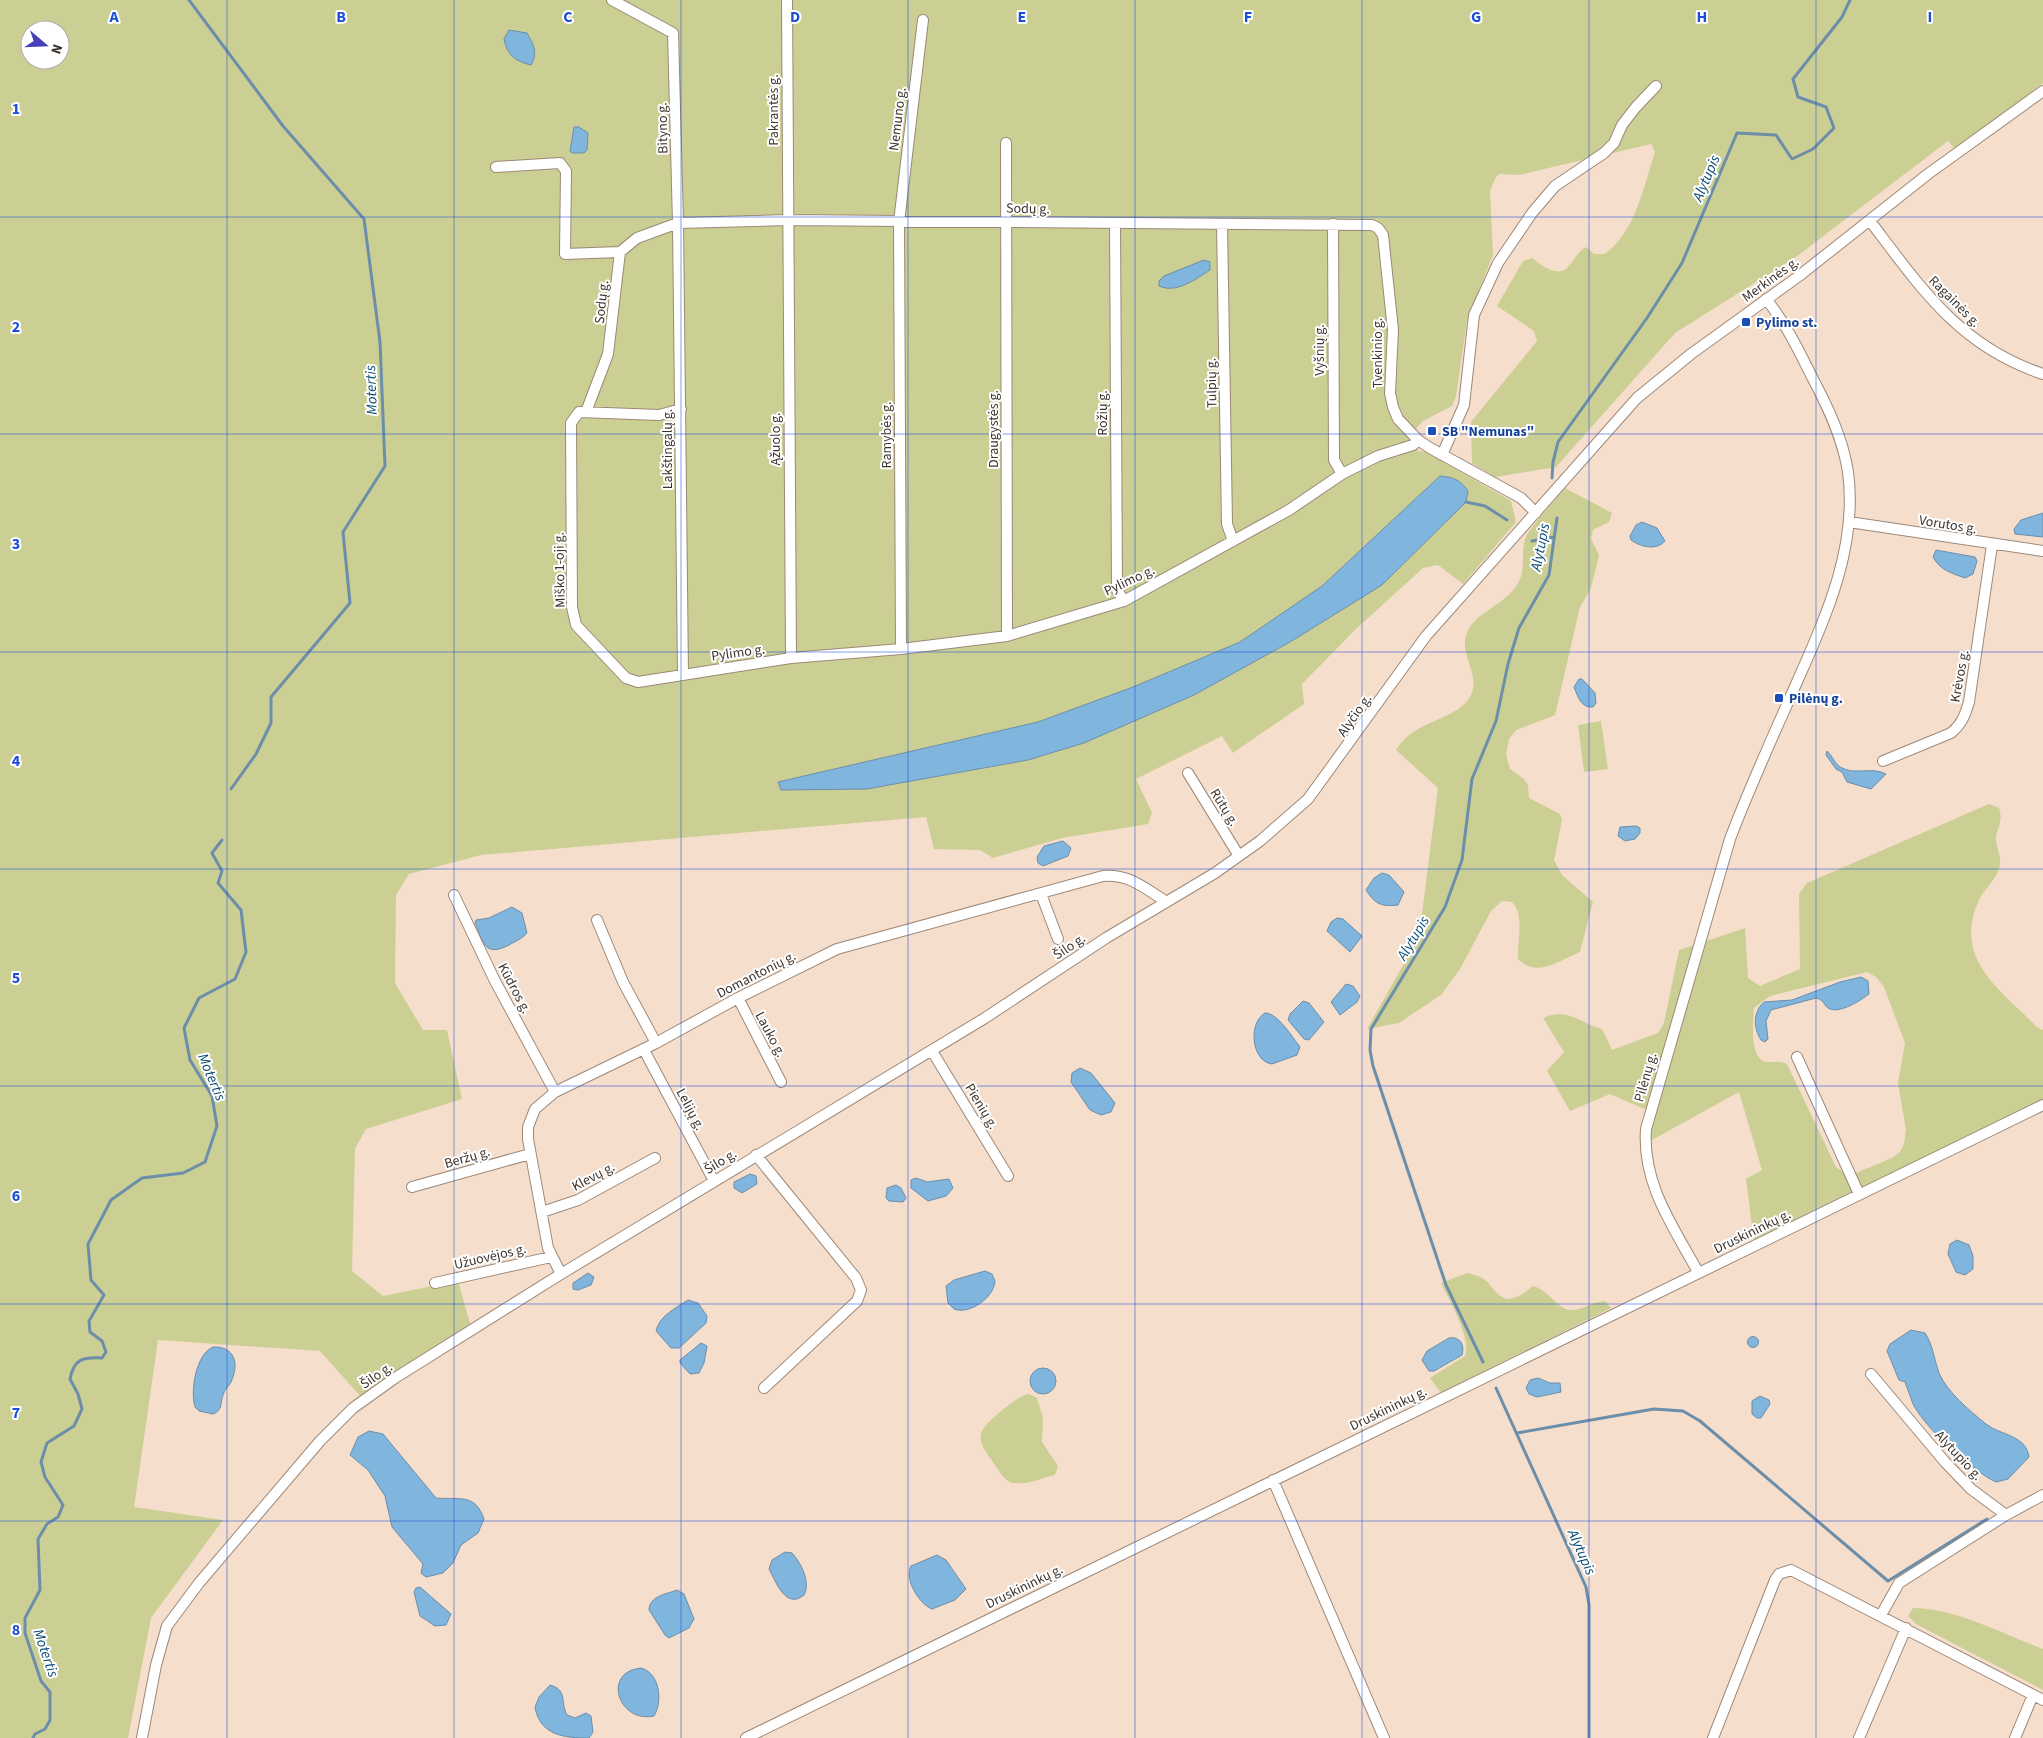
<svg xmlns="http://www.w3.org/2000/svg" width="2043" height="1738" viewBox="0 0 2043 1738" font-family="'Source Sans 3',sans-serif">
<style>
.green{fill:#cbcf94;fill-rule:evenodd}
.water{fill:#80b5de;stroke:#6c8ea9}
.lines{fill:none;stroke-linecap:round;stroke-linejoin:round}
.stream{stroke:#6c8ea9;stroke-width:3}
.minor-casing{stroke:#9d8877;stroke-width:12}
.minor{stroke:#fff;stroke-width:10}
.grid{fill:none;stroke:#1d4ed8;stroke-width:1;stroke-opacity:0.55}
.transit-dot{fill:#1a4fb4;stroke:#fff;stroke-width:2}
.labels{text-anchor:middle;stroke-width:4;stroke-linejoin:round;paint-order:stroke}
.street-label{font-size:14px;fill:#3e342d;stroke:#fff}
.transit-label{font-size:14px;font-weight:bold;fill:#164399;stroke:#fff;text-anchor:start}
.water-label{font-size:15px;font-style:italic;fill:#0a4b72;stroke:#fff}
.grid-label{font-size:16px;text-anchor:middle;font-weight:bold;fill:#1d4ed8;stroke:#fff;stroke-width:4;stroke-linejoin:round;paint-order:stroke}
</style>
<rect width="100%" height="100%" fill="#f6decc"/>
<path class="green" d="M0,0h2043v83l-88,66 -7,-8 -152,116 -121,76 -119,134 -61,10 -23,-14 -1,-41 66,-81 -3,-10 -37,-25 26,-45 9,-3c8,6 25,20 35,10 8,-8 8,-14 19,-21l8,7h11c31,-24 38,-66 50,-102l-4,-8 -132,31 -19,-1 -4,3 -6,14 3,64 -26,65 -11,76 -4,10 -29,15 -8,9 3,21 8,1 85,49 5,21 -53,62 -25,-19 -15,3 -67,61 -54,55 2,20 -71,49 -11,-17 -86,43 16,34 -4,11 -86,14 -69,20 -13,-8 -46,-1 -8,-32 -445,38 -72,19 -13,21 -1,88 28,47h24l15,69 -96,30 -11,20 -3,122 31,25 75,-15 13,46 -110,70 -41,-46 -162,-11 -24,167 89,13 -72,98 -23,120h-128zM30,30h30v30h-30zM1440,476c12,1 21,4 28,15l-178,151 -96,53 -110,48 -56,17 -161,29 -89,-6 260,-61 95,-35 107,-45 82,-56z
M1565,488l47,25 -3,9 -16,8 -2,9 8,16 -8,33 -11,19 -25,108 -39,15 -7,9 -3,16 4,14 14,10 4,6 1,13 31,16 2,6 -8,40 8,15 31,27 -13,50c-22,9 -42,26 -62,7 -1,-18 7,-44 -6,-57l-10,-1 -11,10 -31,58 -19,26 -42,28 -32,6 52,-92 19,-149 -42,-38c19,-32 61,-28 75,-55 10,-21 -13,-41 -4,-62 7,-19 35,-28 47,-44 14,-17 6,-32 11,-50 3,-10 32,-41 40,-51z
M1601,721l7,48 -24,3 -6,-47z
M1989,804l10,4c5,17 -3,18 -3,33 1,7 4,13 4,19 2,15 -15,27 -21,40 -27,59 21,89 59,128l5,2v69l-289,142 -8,-62 16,-9 -23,-78 -89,49 4,-28 -44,-19 -40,17 -23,-40 17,-19 -21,-34c26,-11 36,5 59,11l10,21 46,-17 6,-10 15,-73 66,-22 3,50 12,8 40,-17 -1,-75 8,-11zM1867,972l9,5 8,10 21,56 -7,40 8,47 -2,14 -4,8 -8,6 -36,15 -14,-2 -6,-4 -49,-103c-8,-4 -12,-1 -20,-2 -18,-2 -14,-41 -13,-54l16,-12z
M1467,1273c6,2 12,2 18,7 9,7 14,22 28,18 7,-1 15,-8 20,-12 16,4 23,22 37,24 12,1 23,-9 35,-9l6,7 -170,85 -11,-15 35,-22c7,-17 -16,-56 -24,-73z
M1029,1394l8,4 6,20 -1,24 16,24 -3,9c-13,3 -28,10 -42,8 -9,-2 -13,-11 -18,-18 -20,-27 -20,-32 5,-53 10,-8 17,-15 29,-18z
M1913,1608c42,0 90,26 130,41v41l-127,-66 -8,-8z"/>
<path class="water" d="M509,30l18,3c7,12 11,20 4,32 -16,-4 -24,-10 -27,-26z
M574,127h5l9,6 -1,17 -3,3h-12l-2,-2z
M1204,260l6,2v8c-14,9 -34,24 -51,16v-5l5,-5z
M1440,476c13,1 21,4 28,15l-2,11 -84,83 -92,57 -96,53 -110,48 -56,17 -161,29 -86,1 -3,-8 260,-60 95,-35 107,-45 82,-56z
M2043,513v24l-28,-3 -1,-5 7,-9z
M1642,522l15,6 8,13c-9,10 -24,6 -34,-1l-1,-4 6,-11z
M1936,550l39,7 2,4 -4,13 -8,4c-14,-5 -25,-8 -32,-21z
M1579,679h3l13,14 1,10 -3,4c-12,1 -15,-10 -19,-20z
M1827,751c5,4 7,12 13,16 15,9 32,-1 46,7l-15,15 -24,-7 -5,-10 -6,-3 -10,-14z
M1636,826l4,2v5l-5,6 -10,2 -7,-5 2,-9z
M1063,841l8,7 -3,8 -25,10 -5,-3 -1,-6 7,-11z
M1382,873l7,2 15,17 -6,13c-17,2 -23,-1 -32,-15l8,-12z
M512,907l10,6 5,20c-5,6 -13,9 -20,13 -23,11 -24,-5 -32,-23l1,-3 13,-2z
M1337,918l6,1 19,17 -12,16 -23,-21 4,-9z
M1861,977l7,4 1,13c-8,6 -30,21 -41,14 -5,-4 -4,-8 -12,-10l-45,12 -5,11 2,18 -3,3 -4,-2c-8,-13 -8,-28 3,-38l28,-2 48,-18z
M1346,984l7,2 7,10 -3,6 -17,13 -9,-13z
M1303,1001l6,2 15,19 -15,18 -5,-1 -16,-19 2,-6z
M1265,1013c13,0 27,24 35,34l-3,8 -25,9c-21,-3 -24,-41 -7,-51z
M1080,1068l11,5 24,30 -4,9 -10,3 -11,-5 -19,-28 1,-9z
M750,1174l6,2 1,8 -15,9 -8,-5v-6z
M916,1178l11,4 22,-3 4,9 -7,8 -18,5 -17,-13v-8z
M896,1185l5,3 5,10 -3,4 -14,-1 -3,-3 1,-10z
M1957,1240l12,5 4,11v13l-8,6 -9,-3 -8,-18 2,-10z
M985,1271l7,3 3,7c-1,17 -26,34 -41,28l-6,-6 -2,-17 8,-6z
M588,1273l6,4 -3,8 -13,5 -5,-1v-6z
M688,1300l10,3 9,13 -1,7 -27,25h-8l-15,-17c3,-15 20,-23 32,-31z
M1911,1330l14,3c8,12 9,26 14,40 8,19 31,38 47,51 16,12 40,11 43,33l-21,22 -12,3c-24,-11 -71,-54 -83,-78 -3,-7 -5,-15 -8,-22l-6,-2 -12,-29 3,-7z
M1747.5 1342a5.5 5.5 0 1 1 11 0a5.5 5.5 0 1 1-11 0Z
M1449,1338c11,-2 16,7 13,17l-28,16h-5l-7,-11 5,-9z
M701,1343l6,3 -3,17 -5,10 -9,1 -10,-11v-3z
M213,1347c21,-1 27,16 18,35 -2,4 -7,8 -8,13 -3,8 0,15 -10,19l-14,-3 -4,-4c-5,-16 1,-53 18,-60z
M1030 1381a13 13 0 1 1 26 0a13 13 0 1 1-26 0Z
M1538,1378l12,5h10l1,9 -24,5 -8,-3 -3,-6 4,-8z
M1760,1396l9,4 1,4 -9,14h-4l-5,-4v-13z
M369,1431l14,3 53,64c24,2 39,-5 48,21l-6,14 -17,12 -8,18 -10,10 -17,4 -5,-4 2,-9 -31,-37 -7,-31 -17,-26 -18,-15 8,-18z
M785,1552l7,1c9,10 19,29 12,42 -18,15 -28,-13 -35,-26l3,-9z
M937,1555l9,5 20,29 -11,11 -23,9c-13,-5 -28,-30 -21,-43z
M420,1587l31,27 -5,11 -11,1 -15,-10 -6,-24 2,-4z
M677,1590l7,4 10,25 -5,9 -20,10 -4,-3 -16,-25c0,-14 18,-16 28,-20z
M641,1668c19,5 22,34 13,48 -35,8 -53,-44 -13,-48z
M550,1685c18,5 10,17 17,30l8,3 11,-5 5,3 2,16 -4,6c-24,0 -49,-2 -54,-31l4,-10z"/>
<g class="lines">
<path class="stream" d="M189,0l94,126 81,93 16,123 5,124 -42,66 7,71 -79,94v26l-15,31 -25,35
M1552,478l1,-16 5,-20 89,-124 35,-55 55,-130 39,2 16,24 21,-10 21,-21 -8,-21 -28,-10 -5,-18 49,-62 8,-17
M1466,502l19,4 22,14
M1532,541l22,-4
M1483,1362l-37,-77 -73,-219 -3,-16 1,-21 74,-122 17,-47 10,-81 24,-58 12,-57 11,-36 30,-53 8,-57
M1496,1388l90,199 3,18v133
M1517,1433l137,-24 29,2 17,10 188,160 99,-62
M33,1738l2,-4 10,-5 5,-9v-28l-9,-11 -16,-48v-15l15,-28 -2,-51 9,-15 11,-7 5,-12 -18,-28 -4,-15 6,-19 27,-17 8,-17 -4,-15 -8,-15c4,-20 12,-22 32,-21l4,-6 -4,-11 -12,-9 -1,-11 15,-26 -13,-15 -3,-36 23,-44 31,-22 41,-5 22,-11 12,-36 -5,-30 -22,-36 -6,-32 15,-30 36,-19 11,-27 -5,-42 -23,-27 4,-12 -10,-18 10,-13"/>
<g class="minor-casing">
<path id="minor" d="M612,0l61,33 5,190 5,451
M787,0l4,658
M1006,143l1,493
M496,167l64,-4 6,8 -1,83 55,-2 17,-14 41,-15 109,-3 585,5 6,3 5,7 10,95 -3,63 3,14 5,12 20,21 12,8 91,50 15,15
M1870,221c51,67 89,125 173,153
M1115,223l2,367 7,11
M1222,224l5,300 6,17
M1333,224l1,236 8,14
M681,409l-22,6 -80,-3 -8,11 1,184 4,18 50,53 12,4 153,-24 110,-9 106,-13 117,-35 165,-91 53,-36 36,-18 35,-11 5,-5
M586,412l22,-58 12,-102
M1442,455l22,-50 10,-90 24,-52 34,-50 23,-27 49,-33 10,-10 8,-18 14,-18 20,-21
M1849,522l194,29
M901,649l-2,-427 24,-202
M1883,761l68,-28c11,-9 14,-18 18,-31l23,-157
M1188,773l51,83
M1041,894l17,45
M454,895l41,86 60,111
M597,920l26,62 33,61
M738,998l43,84
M644,1050l70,131
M932,1051l76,125
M1797,1057l62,137
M756,1155l100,123 5,12 -4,11 -93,87
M412,1187l118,-33
M542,1212l36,-12 77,-42
M1698,1272c-25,-46 -56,-88 -52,-143l84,-290c20,-53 44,-105 67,-157 29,-66 61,-135 51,-210 -5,-33 -20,-65 -36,-95 -13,-26 -27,-55 -46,-78
M561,1274l-13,-26 -20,-109v-12l7,-18 20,-17 101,-49 82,-45 99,-49 266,-73c27,-2 41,12 64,26
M435,1283l116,-26
M1871,1374l74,88 26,27 35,26 37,-20
M1273,1480l111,258
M1881,1615l18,-32 107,-68
M142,1738l14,-73 11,-39 32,-43 121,-142 33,-33 42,-30 166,-104 424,-256 121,-80 109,-65 45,-32 48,-42 118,-163 211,-238 54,-44 108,-78 129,-102 115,-83
M746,1738l1297,-633
M1713,1738l62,-158 4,-6 12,-4 252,130
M1859,1738l47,-110
M2015,1738l18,-43"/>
</g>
<use href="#minor" class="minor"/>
</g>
<path class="grid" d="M227,0v1738M454,0v1738M681,0v1738M908,0v1738M1135,0v1738M1362,0v1738M1589,0v1738M1816,0v1738M0,217h2043M0,434h2043M0,652h2043M0,869h2043M0,1086h2043M0,1304h2043M0,1521h2043"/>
<g class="transit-dot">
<rect x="1741" y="317" width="10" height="10" rx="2.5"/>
<rect x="1427" y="426" width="10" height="10" rx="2.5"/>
<rect x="1774" y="693" width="10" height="10" rx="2.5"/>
</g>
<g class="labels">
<g class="street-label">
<text transform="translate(773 110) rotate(-90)" y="5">Pakrantės g.</text>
<text transform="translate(897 119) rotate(-83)" y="5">Nemuno g.</text>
<text transform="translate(662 128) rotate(-91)" y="5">Bityno g.</text>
<text transform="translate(1028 208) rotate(1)" y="5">Sodų g.</text>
<text transform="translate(1770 279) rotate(-36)" y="5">Merkinės g.</text>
<text transform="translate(1955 301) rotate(45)" y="5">Ragainės g.</text>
<text transform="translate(601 302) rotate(-84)" y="5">Sodų g.</text>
<text transform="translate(1319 350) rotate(-90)" y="5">Vyšnių g.</text>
<text transform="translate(1377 353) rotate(-90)" y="5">Tvenkinio g.</text>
<text transform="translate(1211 383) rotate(-91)" y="5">Tulpių g.</text>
<text transform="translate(1102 413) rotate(-90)" y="5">Rožių g.</text>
<text transform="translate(993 429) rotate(-90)" y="5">Draugystės g.</text>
<text transform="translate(886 435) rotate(-90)" y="5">Ramybės g.</text>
<text transform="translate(775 439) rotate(-90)" y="5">Ąžuolo g.</text>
<text transform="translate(667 449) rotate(-90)" y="5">Lakštingalų g.</text>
<text transform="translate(1948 524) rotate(9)" y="5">Vorutos g.</text>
<text transform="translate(559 570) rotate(-91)" y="5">Miško 1-oji g.</text>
<text transform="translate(1129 580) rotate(-25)" y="5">Pylimo g.</text>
<text transform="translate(738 652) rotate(-8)" y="5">Pylimo g.</text>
<text transform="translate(1959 676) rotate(-80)" y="5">Krėvos g.</text>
<text transform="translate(1354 715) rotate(-55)" y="5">Alyčio g.</text>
<text transform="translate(1225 807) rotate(58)" y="5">Rūtų g.</text>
<text transform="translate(1069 946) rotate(-34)" y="5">Šilo g.</text>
<text transform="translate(756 974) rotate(-27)" y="5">Domantonių g.</text>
<text transform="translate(515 988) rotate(62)" y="5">Kūdros g.</text>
<text transform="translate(771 1034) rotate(62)" y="5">Lauko g.</text>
<text transform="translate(1645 1077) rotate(-74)" y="5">Pilėnų g.</text>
<text transform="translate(982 1106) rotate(59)" y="5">Pienių g.</text>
<text transform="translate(691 1109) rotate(62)" y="5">Lelijų g.</text>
<text transform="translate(467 1157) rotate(-16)" y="5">Beržų g.</text>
<text transform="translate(720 1161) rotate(-32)" y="5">Šilo g.</text>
<text transform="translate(593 1176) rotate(-28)" y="5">Klevų g.</text>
<text transform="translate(1752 1231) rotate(-26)" y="5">Druskininkų g.</text>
<text transform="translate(490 1256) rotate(-13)" y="5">Užuovėjos g.</text>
<text transform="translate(376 1375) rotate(-35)" y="5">Šilo g.</text>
<text transform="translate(1388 1408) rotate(-26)" y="5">Druskininkų g.</text>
<text transform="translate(1959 1455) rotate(47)" y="5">Alytupio g.</text>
<text transform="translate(1024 1586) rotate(-26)" y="5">Druskininkų g.</text>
</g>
<g class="transit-label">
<text x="1756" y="327">Pylimo st.</text>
<text x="1442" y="436">SB "Nemunas"</text>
<text x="1789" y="703">Pilėnų g.</text>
</g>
<g class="water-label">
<text transform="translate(1706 178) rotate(-67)" y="5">Alytupis</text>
<text transform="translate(371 390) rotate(-92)" y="5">Motertis</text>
<text transform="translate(1540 547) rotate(-79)" y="5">Alytupis</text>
<text transform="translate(1413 938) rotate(-59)" y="5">Alytupis</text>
<text transform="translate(212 1077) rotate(67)" y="5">Motertis</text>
<text transform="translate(1582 1552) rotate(66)" y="5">Alytupis</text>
<text transform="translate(46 1653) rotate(71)" y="5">Motertis</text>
</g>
</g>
<g class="grid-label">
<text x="114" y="22">A</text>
<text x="341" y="22">B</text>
<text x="568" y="22">C</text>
<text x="795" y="22">D</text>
<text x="1022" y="22">E</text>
<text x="1248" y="22">F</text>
<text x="1476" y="22">G</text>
<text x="1702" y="22">H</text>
<text x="1930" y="22">I</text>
<text x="16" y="114">1</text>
<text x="16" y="332">2</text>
<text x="16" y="549">3</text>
<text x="16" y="766">4</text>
<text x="16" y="983">5</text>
<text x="16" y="1201">6</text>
<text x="16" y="1418">7</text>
<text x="16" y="1635">8</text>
</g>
<g transform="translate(45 45) rotate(109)"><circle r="24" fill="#ffffff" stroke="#b2aeab"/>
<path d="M0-4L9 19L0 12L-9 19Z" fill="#4741b7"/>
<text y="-8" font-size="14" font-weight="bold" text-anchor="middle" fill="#3e342d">N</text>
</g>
</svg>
